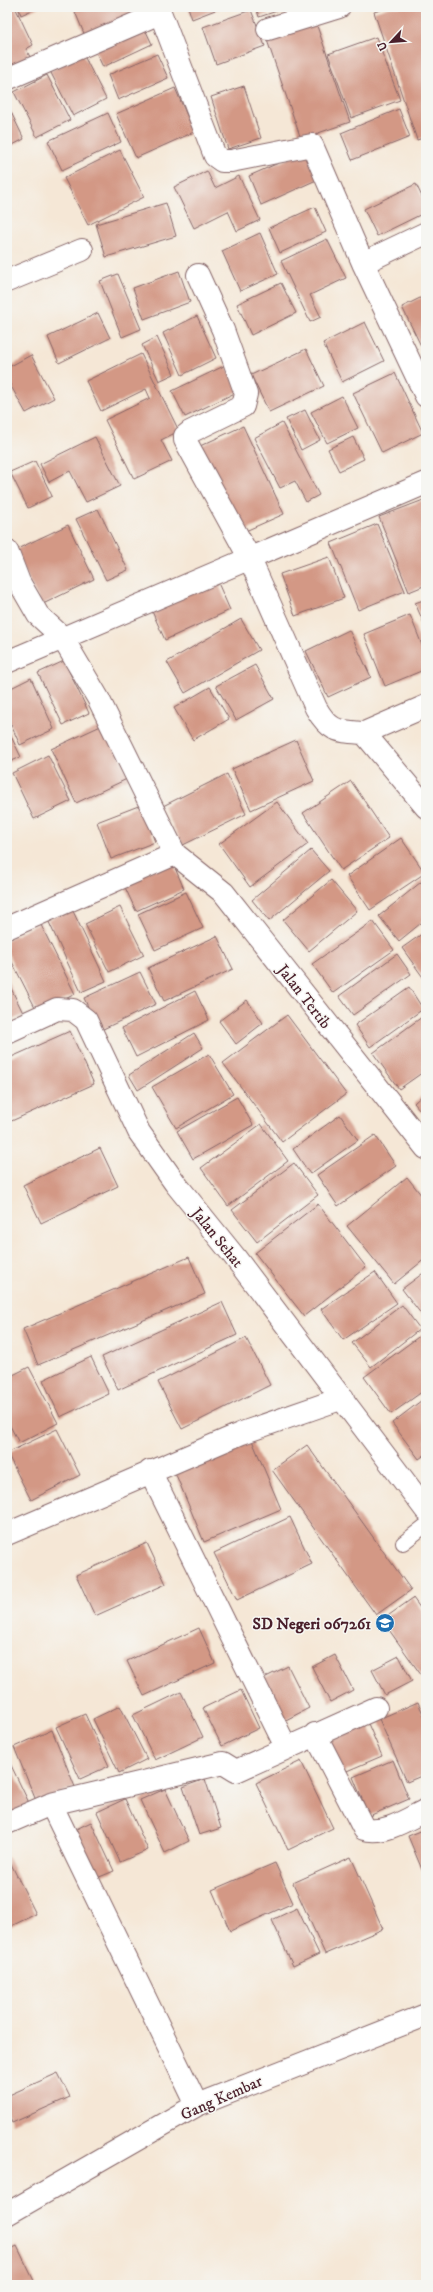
<svg xmlns="http://www.w3.org/2000/svg" width="433" height="2292" viewBox="0 0 433 2292" font-family="'IM FELL DW Pica',serif">
<style>
.building{fill:#d39885}
.lines{fill:none;stroke-linecap:round;stroke-linejoin:round}
.lane-casing{stroke:#866567;stroke-width:16}
.street-casing{stroke:#866567;stroke-width:24}
.lane{stroke:#fff;stroke-width:14}
.street{stroke:#fff;stroke-width:22}
.labels{text-anchor:middle;stroke-width:3;stroke-linejoin:round;paint-order:stroke}
.street-label{font-size:16px;fill:#4a1f2b;stroke:#f6f6f2}
.poi-label{font-size:16px;font-weight:bold;fill:#4a1f2b;stroke:#f6f6f2;text-anchor:end}
</style>
<rect width="100%" height="100%" fill="#f6f6f2"/>
<filter id="ink" filterUnits="userSpaceOnUse"><feTurbulence type="fractalNoise" baseFrequency=".025" numOctaves="2"/><feDisplacementMap in="SourceGraphic" scale="8" xChannelSelector="R" yChannelSelector="G"/><feConvolveMatrix kernelMatrix="1 2 1 2 8 2 1 2 1" color-interpolation-filters="sRGB"/></filter>
<filter id="wash" filterUnits="userSpaceOnUse"><feTurbulence type="fractalNoise" baseFrequency=".012" numOctaves="4" result="noise"/><feDisplacementMap in="SourceGraphic" scale="16" xChannelSelector="R" yChannelSelector="G"/><feGaussianBlur stdDeviation="0.9" result="paint"/><feColorMatrix in="noise" values="0 0 0 0 0 0 0 0 0 0 0 0 0 0 0 0 0 1.4 0 .05"/><feComposite in="paint" operator="in"/></filter>
<g filter="url(#wash)">
<rect width="100%" height="100%" fill="#f5e7d6"/>
<g id="blocks">
<path class="building" d="M7,7h8l18,38 -7,4 5,10 -24,12z
M18,7h21l-18,8z
M73,7h68l4,10 -57,26z
M188,7h35l-31,12z
M256,7h33l-30,10z
M390,7h35l1,2v128l-9,3 -43,-128z
M251,10l14,36 -49,18 -13,-37z
M316,23l34,99 -49,17 -34,-99z
M143,25l9,19 -49,23 -9,-19z
M376,37l24,63 -49,18 -23,-64z
M83,54l23,45 -33,17 -23,-45z
M157,54l11,24 -50,22 -10,-25z
M47,75l23,45 -33,17 -23,-45z
M244,86l17,52 -33,11 -17,-52z
M175,88l19,44 -58,26 -20,-44z
M7,104l17,35 -17,9z
M399,109l11,28 -58,23 -11,-27z
M108,113l13,29 -59,28 -14,-29z
M310,149l13,28 -62,28 -12,-29z
M120,150l24,47 -56,28 -24,-47z
M207,171l8,17 24,-12 21,44 -23,11 -9,-20 -34,17 -20,-41z
M416,184l10,21v7l-49,24 -13,-27z
M166,203l10,33 -70,21 -10,-33z
M315,207l11,25 -46,21 -11,-25z
M260,233l18,41 -38,17 -18,-40z
M327,239l19,39 -36,17 11,22 -11,5 -29,-61z
M179,271l11,31 -46,17 -11,-31z
M118,274l23,55 -19,8 -22,-56z
M281,283l15,30 -45,22 -14,-31z
M426,295v56l-2,1 -22,-45z
M98,313l12,25 -51,25 -11,-26z
M197,316l19,42 -34,17 -19,-42z
M365,322l19,39 -42,21 -19,-39z
M157,337l17,37 -15,7 -17,-36z
M306,349l18,37 -55,26 -18,-37z
M141,354l38,77 -18,9 11,21 -38,18 -29,-59 45,-22 -4,-9 -45,22 -15,-30z
M31,355l23,43 -28,15 -19,-34v-11z
M226,365l13,26 -54,26 -13,-26z
M395,373l28,60 -41,20 -29,-60z
M342,396l16,32 -31,15 -16,-31z
M305,410l15,30 -19,10 -15,-31z
M282,423l37,72 -13,7 -11,-21 -15,7 -26,-50z
M243,426l41,88 -43,19 -41,-87z
M95,437l25,49 -34,16 -16,-31 -21,11 -9,-18z
M353,437l11,22 -25,12 -11,-22z
M35,461l17,35 -24,12 -18,-36z
M426,499v86l-17,7 -30,-75z
M98,509l30,61 -22,10 -30,-61z
M377,524l28,67 -47,19 -27,-67z
M68,525l26,54 -53,26 -26,-55z
M329,557l15,41 -49,18 -15,-42z
M215,576l15,34 -65,30 -15,-33z
M426,599v29l-11,-25z
M410,615l16,40v14l-41,17 -21,-52z
M241,619l18,31 -74,43 -18,-31z
M349,630l22,47 -43,20 -22,-46z
M64,661l25,52 -26,12 -25,-52z
M255,665l19,34 -38,21 -20,-34z
M31,678l23,51 -34,16 -13,-29v-26z
M210,687l19,32 -36,21 -19,-32z
M105,724l24,54 -53,25 -25,-54z
M7,728l14,29 -14,6z
M296,740l18,41 -63,29 -19,-41z
M48,755l23,46 -37,18 -22,-46z
M227,774l19,40 -63,31 -20,-39z
M351,781l38,57 -48,32 -38,-57z
M277,802l31,42 -58,43 -31,-43z
M141,805l14,37 -44,17 -14,-37z
M401,838l24,35 -55,37 -23,-34z
M311,850l18,21 -60,50 -17,-21z
M172,861l12,28 -48,22 -13,-28z
M426,878v41l-27,22 -20,-25z
M331,880l26,31 -48,40 -26,-31z
M186,892l17,36 -48,22 -17,-36z
M120,907l24,48 -35,17 -24,-48z
M72,909l34,72 -25,11 -33,-72z
M373,921l21,29 -61,43 -21,-29z
M40,923l35,71 -37,19 -31,-61v-12z
M426,931v48l-1,1 -23,-32z
M217,936l16,33 -69,32 -16,-33z
M397,954l14,20 -58,41 -14,-19z
M140,972l16,32 -57,27 -15,-33z
M7,980l17,35 -17,7z
M409,987l14,22 -53,38 -15,-22z
M195,991l14,29 -73,37 -14,-29z
M247,1000l16,23 -27,21 -17,-23z
M426,1014v56l-27,19 -26,-36z
M287,1015l59,79 -64,48 -59,-79z
M70,1031l24,53 -87,39v-64z
M194,1033l9,15 -65,42 -9,-15z
M209,1054l24,40 -57,34 -24,-41z
M426,1092v25l-12,-14z
M237,1097l16,28 -60,34 -16,-28z
M340,1115l18,25 -48,34 -17,-25z
M261,1124l27,37 -60,45 -27,-38z
M375,1135l21,31 -58,40 -21,-31z
M100,1148l18,38 -77,37 -18,-38z
M294,1163l24,32 -61,47 -25,-32z
M407,1177l19,24v57l-32,26 -47,-58z
M318,1204l48,63 -62,49 -49,-63z
M189,1257l16,37 -167,71 -15,-36z
M426,1271v41l-4,3 -20,-26z
M375,1272l22,31 -54,37 -22,-31z
M222,1302l15,33 -119,55 -16,-33z
M402,1305l18,24 -49,38 -19,-24z
M425,1332l1,57 -35,25 -27,-37z
M246,1338l24,47 -88,44 -24,-47z
M91,1357l18,37 -49,23 -17,-37z
M29,1367l29,56 -39,20 -12,-23v-42z
M426,1397v57l-7,5 -27,-36z
M57,1429l23,46 -49,25 -24,-47z
M251,1438l30,71 -77,33 -30,-72z
M307,1445l104,145 -35,25 -104,-145z
M290,1517l22,47 -75,36 -23,-47z
M147,1543l19,41 -71,32 -19,-41z
M413,1598l13,18v61l-2,2 -42,-59z
M199,1628l16,35 -71,33 -17,-35z
M335,1655l18,35 -23,12 -18,-35z
M399,1656l13,25 -27,14 -13,-25z
M288,1666l21,42 -29,15 -20,-43z
M241,1690l18,38 -37,18 -19,-38z
M181,1692l22,45 -48,23 -22,-45z
M418,1702l8,19v53l-19,8 -28,-63z
M120,1706l27,53 -28,14 -26,-54z
M85,1714l24,52 -29,13 -24,-52z
M366,1719l16,37 -40,17 -16,-36z
M52,1730l23,57 -38,16 -23,-56z
M8,1759l23,48 -24,12v-59z
M393,1760l16,39 -40,17 -16,-39z
M301,1761l32,67 -45,22 -32,-67z
M205,1779l16,49 -22,7 -16,-48z
M165,1789l24,52 -24,12 -25,-53z
M125,1799l23,51 -28,12 -23,-50z
M91,1822l23,49 -22,9 -22,-48z
M426,1829v50l-18,-43z
M7,1856l29,58 -29,14z
M351,1857l32,72 -58,25 -32,-71z
M275,1863l18,40 -63,28 -18,-41z
M297,1908l22,46 -26,12 -21,-46z
M58,2073l12,24 -58,26 -5,-12v-15z
M17,2246l19,39h-29v-34z"/>
</g>
</g>
<g filter="url(#ink)">
<use href="#blocks" fill-opacity="0" stroke="#866567" stroke-width="1"/>
<g class="lines">
<g class="lane-casing">
<path id="lane" d="M403,1543l23,-18"/>
</g>
<g class="street-casing">
<path id="street" d="M158,7l57,149 7,5h9l81,-16 51,118 63,133
M268,29l71,-22
M7,79l153,-66
M363,263l63,-30
M198,275l25,55 23,64 -3,12 -53,26 -5,4v4l64,117 67,151c14,24 21,23 48,25
M7,281l75,-31
M7,551l12,31 19,33 24,22 36,61 77,156 49,39 202,255
M7,662l419,-179
M426,706l-62,27 62,74
M7,928l168,-74
M7,1032l50,-23 16,1 13,10 53,112 36,51 59,73 192,254
M150,1471l136,276
M7,1534l235,-101 101,-35
M315,1734l49,95c20,6 44,-10 62,-19
M7,1823l44,-19
M197,2105l-146,-301 172,-41 13,8 140,-63
M7,2214l190,-109 229,-90"/>
</g>
<use href="#lane" class="lane"/>
<use href="#street" class="street"/>
</g>
</g>
<defs>
<g id="school-disc" transform="scale(1)"><circle r="9.5" fill="#1f6fb2" stroke="#f6f6f2"/><path d="M0-5L7-2L0 1L-7-2ZM-4 1L0 2.5L4 1V4Q0 6-4 4Z" fill="#fff"/></g>
</defs>
<g fill-rule="evenodd">
<use href="#school-disc" x="385" y="1623"/>
</g>
<g class="labels">
<g class="street-label">
<text transform="translate(305 996) rotate(52)" y="6">Jalan Tertib</text>
<text transform="translate(218 1237) rotate(51)" y="6">Jalan Sehat</text>
<text transform="translate(221 2097) rotate(-24)" y="6">Gang Kembar</text>
</g>
<g class="poi-label">
<text x="371" y="1629">SD Negeri 067261</text>
</g>
</g>
<rect width="433" height="2292" fill="none" stroke="#f6f6f2" stroke-width="24"/>
<g transform="translate(391 42) rotate(244)" stroke="#f6f6f2" stroke-width="3" paint-order="stroke">
<path d="M0-3L7 15L0 10L-7 15Z" fill="#4a1f2b"/>
<text y="-6" font-size="11" font-weight="bold" text-anchor="middle" fill="#4a1f2b">U</text>
</g>
</svg>
